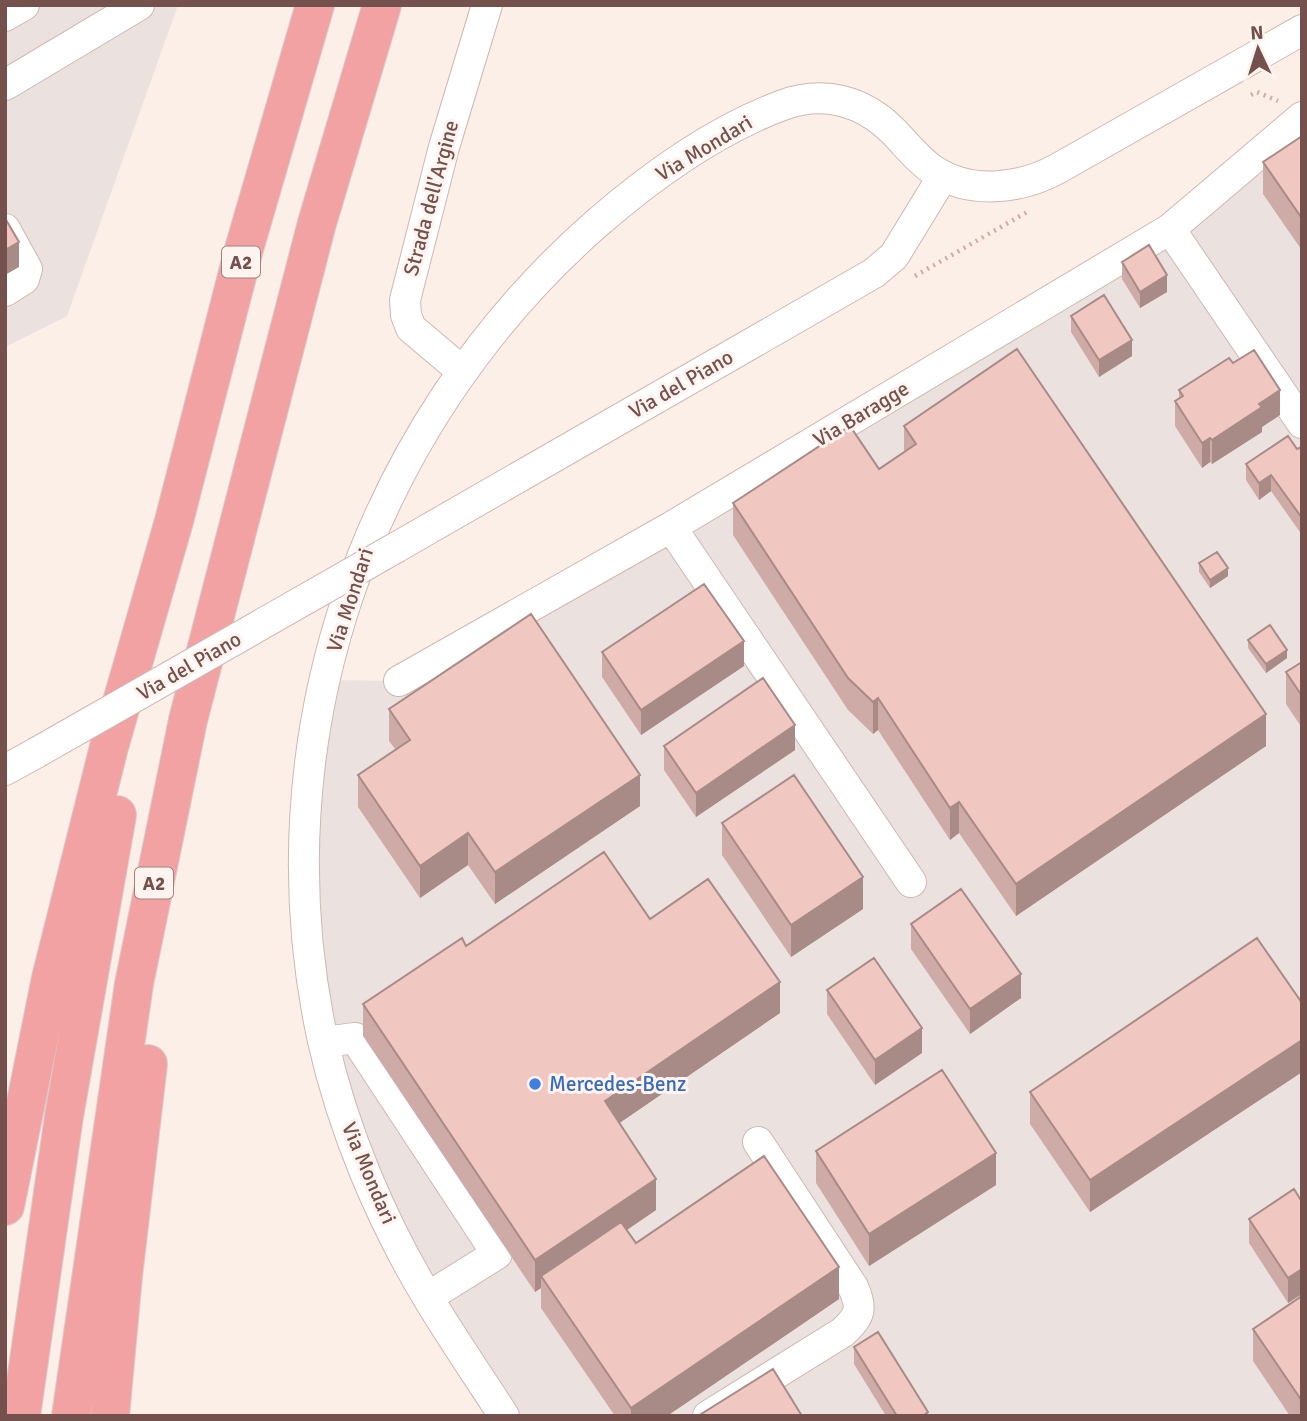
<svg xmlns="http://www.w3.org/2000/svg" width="1307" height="1421" viewBox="0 0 1307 1421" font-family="Signika,sans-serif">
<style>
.industrial{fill:#ebe1de}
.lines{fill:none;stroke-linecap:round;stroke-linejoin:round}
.minor-casing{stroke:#cfb7b1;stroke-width:32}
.highway-casing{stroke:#d8cecd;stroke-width:40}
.path{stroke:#d5aaa4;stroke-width:4.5;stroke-dasharray:2 5;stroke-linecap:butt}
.minor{stroke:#fff;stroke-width:30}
.highway{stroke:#f3a2a3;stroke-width:38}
.minor-bridge-casing{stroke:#cfb7b1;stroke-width:32;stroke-linecap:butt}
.minor-bridge{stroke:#fff;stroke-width:30}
.wall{fill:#ceaba6}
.shaded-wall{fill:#a88b87}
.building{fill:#f0c7c1;stroke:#a88b87;stroke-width:2}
.shop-dot{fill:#3f7fe0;stroke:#fef4ef;stroke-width:2.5}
.labels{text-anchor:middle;stroke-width:6;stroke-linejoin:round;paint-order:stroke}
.shield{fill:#fef4ef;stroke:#9e827e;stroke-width:2}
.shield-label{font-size:19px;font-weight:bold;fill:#75514d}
.street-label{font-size:21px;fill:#75514d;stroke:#fef4ef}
.shop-label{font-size:21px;fill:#366cbe;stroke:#fef4ef;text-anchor:start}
</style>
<rect width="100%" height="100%" fill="#fcefe8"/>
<path class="industrial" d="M5,5h173l-111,311 -62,31z
M1302,117v1299h-798l-108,-178 -84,-261 13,-297 74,1 771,-452z"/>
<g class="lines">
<g class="minor-casing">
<path id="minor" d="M5,16l19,-11
M5,85l134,-80
M5,229l22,40 -3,10 -19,12
M1170,229l132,194
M462,371l-51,-43 -5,-13 -1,-15 39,-153 43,-142
M671,527l240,355
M397,547l477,-274 20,-17 49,-80
M399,681l272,-154 499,-298 132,-112
M5,770l31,-17
M324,1042l31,-4 142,216 -69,43
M504,1416c-25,-39 -52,-78 -76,-118 -47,-78 -85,-168 -105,-257 -66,-301 42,-614 273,-817 54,-47 119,-94 187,-119 41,-15 80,-4 110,26 13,13 25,29 40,39 37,25 87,19 124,-1l245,-139
M708,1416l135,-84c17,-16 20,-23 10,-45l-95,-145"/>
</g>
<g class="highway-casing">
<path id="highway" d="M5,1206l46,-228 58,-231 65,-226 70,-272 71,-244
M21,1416l43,-300 53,-301
M71,1416l63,-432 54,-264 129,-497 65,-218
M110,1416l13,-140 25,-212"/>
</g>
<path class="path" d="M1251,95l6,-3 21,9
M915,276l114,-65"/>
<use href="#minor" class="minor"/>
<use href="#highway" class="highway"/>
<g class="minor-bridge-casing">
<path id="minor-bridge" d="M36,753l361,-206"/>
</g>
<use href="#minor-bridge" class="minor-bridge"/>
</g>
<path class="wall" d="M1302,136v112l-1,1 -38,-55v-32z
M1122,262l45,30 -27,16 -18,-29z
M1071,316l61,40 -33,21 -28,-45z
M1233,363l47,52 -18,12v5l-50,32 -2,-2 -8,6 -27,-42v-25l4,-3v-8z
M904,426l362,320 -250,170 -57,-83 -9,7 -72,-110 -5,4 -25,-24 -115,-175v-32l146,-34 25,-17z
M1302,447v88l-31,-44 -12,9 -13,-20v-16l51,-15z
M1199,563l29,13 -18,12 -11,-16z
M1248,640l39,18 -21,15 -18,-25z
M602,652l142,14 -103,69 -39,-58z
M1302,662v66l-16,-24v-32z
M389,709l251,97 -145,98 -27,-39 -48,33 -62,-91v-32l38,-25 -7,-9z
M664,746l131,4 -99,67 -32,-47z
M722,823l141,86 -72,48 -69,-102z
M650,919l130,94 -161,110 37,87 -29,20 9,13 203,56 -172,117h-52l-74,-108v-20l-6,4 -172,-256v-32l103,-58z
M911,924l110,74 -51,36 -59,-85z
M827,990l95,63 -47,32 -48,-71z
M1302,1003v69l-212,140 -60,-88v-32z
M816,1151l180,34 -127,81 -53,-83z
M1302,1202v92l-14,9 -39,-60v-24z
M1302,1296v120h-12l-37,-55v-32z
M854,1347l74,69h-42l-32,-52z"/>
<path class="shaded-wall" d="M1302,216v32l-1,1v-32z
M19,242v25l-14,8v-25z
M1167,275v17l-27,16v-16z
M1132,340v16l-33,21v-17z
M1280,390v25l-18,12v5l-50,32v-24l47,-36z
M1210,438v24l-8,6v-25z
M1271,475v16l-12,9v-17z
M1228,568v8l-18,12v-8z
M744,641v25l-103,69v-25z
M1287,650v8l-21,15v-9z
M878,698v32l-5,4v-32z
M1266,714v32l-250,170v-32z
M795,725v25l-99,67v-24z
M640,775v31l-145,98v-32z
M959,802v31l-9,7v-32z
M468,833v32l-48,33v-32z
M863,877v32l-72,48v-32z
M1021,974v24l-51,36v-25z
M780,982v31l-175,120v-32z
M922,1028v25l-47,32v-25z
M1302,1040v32l-212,140v-32z
M996,1153v32l-127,81v-32z
M656,1179v31l-109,74 -6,-8v12l-6,4v-32z
M839,1267v32l-172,117h-36v-8z
M1302,1269v25l-14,9v-25z"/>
<path class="building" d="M1302,136v80l-1,1 -38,-55z
M5,218l14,24 -14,8z
M1149,245l18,30 -27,17 -18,-30z
M1104,295l28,45 -33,20 -28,-44z
M1017,349l249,365 -250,170 -57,-82 -9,6 -72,-110 -5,4 -25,-24 -115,-175 117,-77 29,43 37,-25 -12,-18z
M1254,350l26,40 -21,14 3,3 -50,33 -2,-2 -8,5 -27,-42 8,-5 -4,-6 50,-32 4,5z
M1288,436l9,13 5,-2v71l-31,-43 -12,8 -13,-19z
M1217,552l11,16 -18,12 -11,-17z
M704,584l40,57 -103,69 -39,-58z
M531,614l109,161 -145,97 -27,-39 -48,33 -62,-91 52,-35 -21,-31z
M1270,625l17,25 -21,14 -18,-24z
M1302,662v34l-16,-24z
M763,678l32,47 -99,68 -32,-47z
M794,775l69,102 -72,48 -69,-102z
M604,852l46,67 58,-40 72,103 -175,119 51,78 -121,81 -172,-256 99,-66 4,8z
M961,889l60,85 -51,35 -59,-85z
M1257,938l45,65v37l-212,140 -60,-88z
M874,958l48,70 -47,32 -48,-70z
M942,1070l54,83 -127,81 -53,-83z
M764,1156l75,111 -208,141 -90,-132 80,-54 15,21z
M1294,1189l8,13v67l-14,9 -39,-59z
M1302,1296v105l-49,-72z
M878,1332l50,80 -5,4h-26l-43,-69z
M773,1369l29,47h-104z"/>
<circle class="shop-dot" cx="535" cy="1084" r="7"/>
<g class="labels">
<g class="shield">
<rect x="222" y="246.5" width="38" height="31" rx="5"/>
<rect x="135" y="867.5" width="38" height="31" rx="5"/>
</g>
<g class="shield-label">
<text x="241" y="269">A2</text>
<text x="154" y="890">A2</text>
</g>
<g class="street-label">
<text transform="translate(704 148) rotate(-31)" y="7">Via Mondari</text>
<text transform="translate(431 198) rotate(-75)" y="7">Strada dell'Argine</text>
<text transform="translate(681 384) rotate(-30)" y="7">Via del Piano</text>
<text transform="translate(861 414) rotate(-31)" y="7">Via Baragge</text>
<text transform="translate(350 600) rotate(-72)" y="7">Via Mondari</text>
<text transform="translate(189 666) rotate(-30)" y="7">Via del Piano</text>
<text transform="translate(369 1173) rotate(67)" y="7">Via Mondari</text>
</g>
<g class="shop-label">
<text x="549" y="1091">Mercedes-Benz</text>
</g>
</g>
<rect width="1307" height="1421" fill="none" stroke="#75514d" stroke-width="14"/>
<g transform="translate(1258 49) rotate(356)" stroke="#fef4ef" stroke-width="5" paint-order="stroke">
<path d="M0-5L12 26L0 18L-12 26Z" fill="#75514d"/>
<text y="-10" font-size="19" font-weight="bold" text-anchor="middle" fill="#75514d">N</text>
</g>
</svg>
